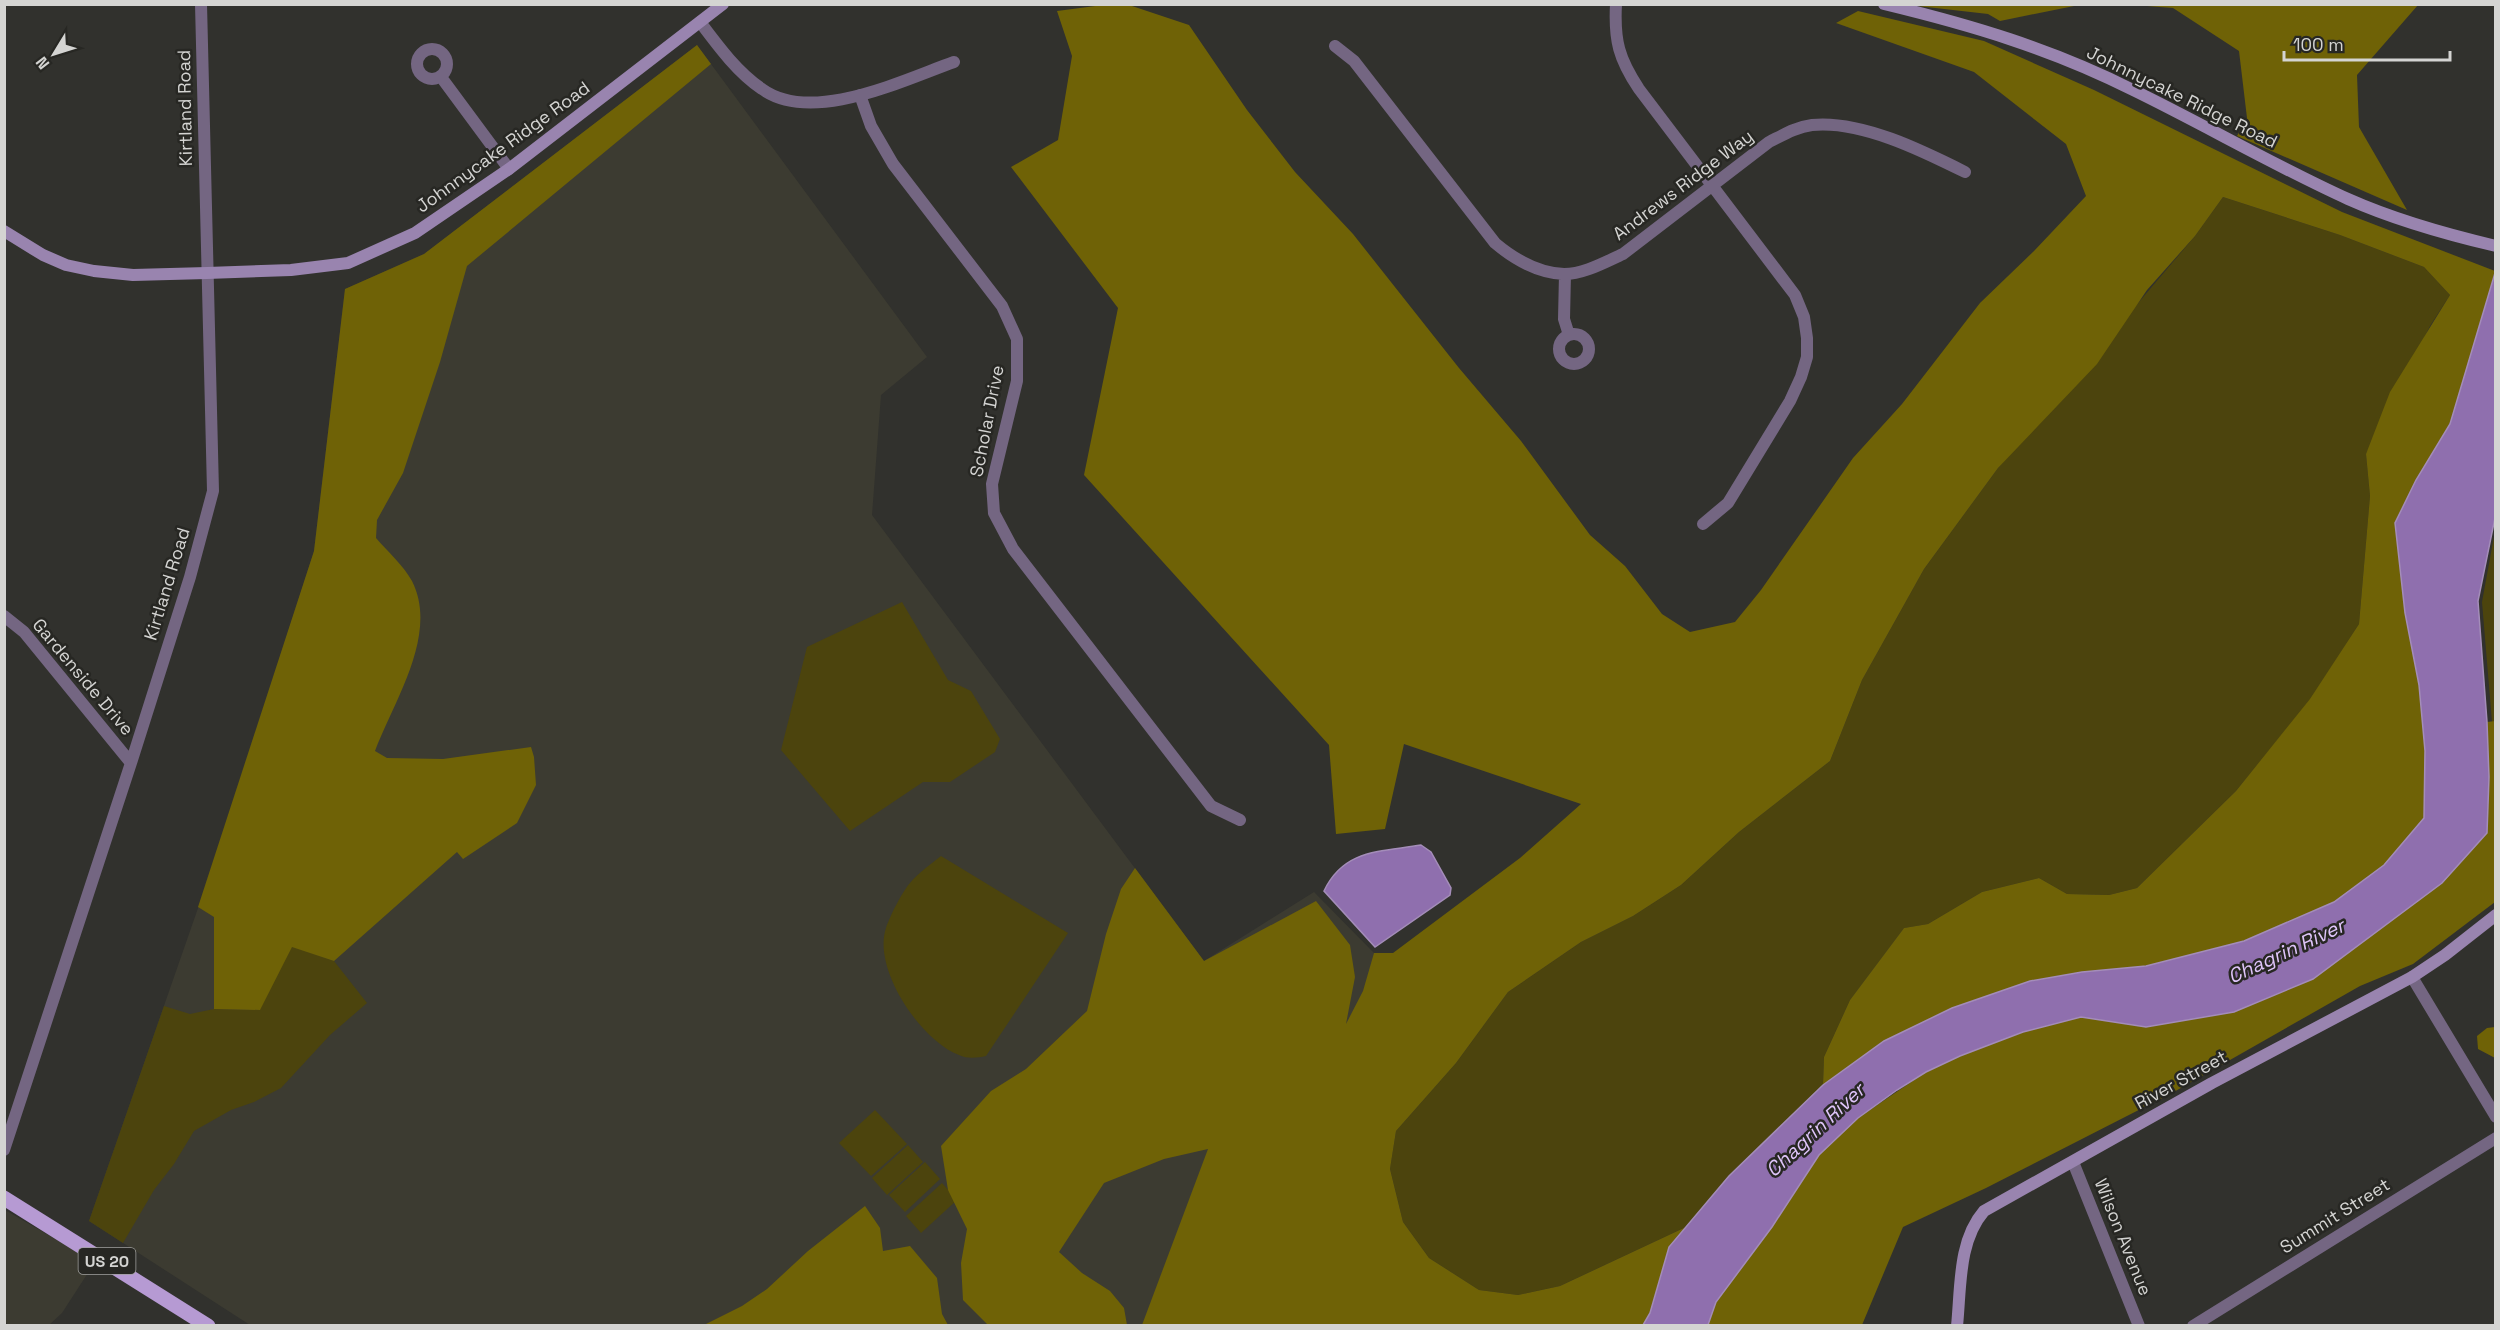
<svg xmlns="http://www.w3.org/2000/svg" width="2500" height="1330" viewBox="0 0 2500 1330" font-family="'Space Grotesk',sans-serif">
<style>
.built{fill:#3c3b31}
.green{fill:#4c440d}
.forest{fill:#6f6206}
.water{fill:#8f6fae;stroke:#a48db9;stroke-width:1.5}
.lines{fill:none;stroke-linecap:round;stroke-linejoin:round}
.minor{stroke:#746682;stroke-width:12}
.secondary{stroke:#9984af;stroke-width:12}
.primary{stroke:#b69ad3;stroke-width:15}
.labels{text-anchor:middle;stroke-width:5;stroke-linejoin:round;paint-order:stroke}
.shield{fill:#272723;stroke:#a0a09e;stroke-width:1.5}
.shield-label{font-size:16px;font-weight:bold;fill:#d4d4d2}
.street-label{font-size:18px;fill:#d4d4d2;stroke:#272723}
.water-label{font-size:20px;font-style:italic;fill:#dfc5fa;stroke:#272723}
</style>
<rect width="100%" height="100%" fill="#31312d"/>
<path class="built" d="M697,45l230,312 -46,38 -9,120 332,446 110,-69 60,61 42,2 -180,370h-986l-161,-104 123,-353 102,-317 31,-262 79,-35z
M5,1210l90,52 -33,51 -13,12h-41l-3,-4z"/>
<path class="green" d="M2223,197l117,38 84,32 26,28 -20,31 -64,128 4,42 -11,128 -48,75 -75,92 -99,97 -28,7 -42,-1 -28,-16 -57,14 -54,32 -24,4 -54,72 -26,57 -1,28 -94,91 -43,51 -126,59 -42,9 -39,-5 -50,-32 -26,-36 -13,-53 6,-38 60,-68 52,-71 73,-50 52,-26 48,-31 58,-53 91,-71 32,-81 62,-111 74,-101 197,-232z
M2495,531l1,190 -4,1 -10,-120z
M902,602l46,78 23,11 29,48 -5,13 -45,30h-27l-73,49 -69,-81 26,-103z
M941,856l127,77 -82,123c-9,2 -19,3 -27,-1 -38,-14 -87,-86 -73,-127 4,-12 16,-36 24,-45 8,-10 21,-19 31,-27z
M292,946l42,15 33,42 -37,32 -49,53 -27,14 -23,8 -37,21 -20,33 -20,26 -31,53 -34,-22 75,-215 26,8 24,-5 45,1z
M875,1110l32,34 -36,32 -32,-33z
M908,1145l15,17 -36,33 -15,-17z
M925,1162l15,17 -35,33 -16,-17z
M942,1183l15,17 -36,33 -15,-17z"/>
<path class="forest" d="M1103,5h26l60,20 58,85 48,62 58,62 106,134 62,73 69,94 35,31 37,48 28,18 45,-10 26,-32 92,-132 49,-54 78,-101 54,-52 52,-55 -20,-52 -92,-72 -138,-49 22,-12 126,30 110,49 248,122 153,59 -20,76 -25,77 -34,56 -21,43 10,90 14,72 6,66v67l-41,47 -50,37 -90,39 -98,25 -64,6 -52,9 -78,27 -68,33 -61,44 1,-28 26,-57 54,-72 24,-4 54,-32 57,-14 28,16 42,1 28,-7 99,-97 74,-92 49,-75 11,-128 -4,-42 24,-62 60,-97 -26,-28 -84,-32 -117,-38 -28,39 -48,54 -50,74 -99,104 -74,101 -62,111 -32,81 -91,71 -58,53 -48,31 -52,26 -73,50 -52,71 -60,68 -6,38 13,53 26,36 50,32 39,5 42,-9 126,-59 -17,20 -19,66 -7,12h-501l66,-176 -44,10 -60,24 -45,69 23,21 28,18 14,17 3,17h-139l-25,-25 -2,-37 6,-34 -19,-39 -7,-44 50,-55 35,-22 61,-58 19,-77 15,-45 14,-21 69,93 112,-60 34,44 5,32 -9,47 17,-33 11,-38h19l127,-95 61,-54 -177,-60 -19,85 -49,5 -7,-89 -245,-270 34,-167 -107,-141 47,-27 14,-84 -15,-45z
M1909,5h170l-79,16 -12,-7z
M2134,5h284l-61,70 2,52 48,83 -170,-74 10,-18 -8,-67 -66,-43z
M697,45l14,19 -244,202 -27,96 -37,111 -26,47 -1,18c11,13 28,28 36,43 27,53 -18,120 -37,170l12,7 56,1 88,-12 3,10 2,28 -19,38 -54,36 -6,-7 -123,109 -42,-14 -32,63 -46,-1v-92l-16,-10 116,-356 31,-262 79,-35z
M2495,721v181l-82,62 -53,22 -188,107 -186,95 -83,39 -41,98 -154,1 8,-24 56,-75 47,-72 39,-37 68,-46 34,-16 63,-24 58,-15 65,10 88,-15 79,-33 129,-96 45,-50 2,-56 -2,-55z
M2495,1027h1l-1,31 -17,-9 -1,-13 10,-8z
M865,1206l15,22 3,23 27,-5 27,32 5,36 6,11h-244l38,-19 25,-17 41,-38z"/>
<path class="water" d="M2495,273v245l-17,83 9,121 2,55 -2,56 -45,50 -129,96 -79,33 -88,15 -65,-10 -58,15 -63,24 -34,16 -29,18 -39,28 -39,37 -47,72 -56,75 -8,23h-65l7,-12 19,-66 60,-71 94,-91 61,-44 68,-33 78,-27 52,-9 64,-6 98,-25 90,-39 50,-37 40,-47 1,-67 -6,-66 -14,-72 -10,-90 21,-43 34,-56z
M1421,845l10,7 20,36 -1,7 -75,52 -51,-56c20,-42 56,-39 97,-46z"/>
<g class="lines">
<path class="minor" d="M1616,4c-2,37 3,55 23,85l156,206 9,22 3,21v19l-6,20 -11,24 -62,102 -25,21
M700,22c18,24 37,50 62,67 50,36 141,-9 192,-27
M1335,46l19,15 141,182c19,16 44,30 69,31 20,0 41,-12 59,-20l146,-112c14,-7 27,-15 43,-17 49,-5 111,26 153,47
M417 64a15 15 0 1 1 30 0a15 15 0 1 1-30 0Z
M441,77l68,92
M860,95l11,31 22,38 109,142 15,33v42l-25,103 2,29 19,36 198,257 29,14
M1565,274l-1,45 5,16
M1559 349a15 15 0 1 1 30 0a15 15 0 1 1-30 0Z
M4,616l20,16 107,131
M2412,977l84,140
M4,1150l127,-387 59,-186 23,-86 -12,-487
M2073,1162l66,164
M2193,1326l303,-188"/>
<path class="secondary" d="M1884,4c87,21 168,45 249,86 72,35 142,76 215,109 47,21 97,35 148,47
M4,231l39,24 23,10 28,6 39,4 74,-2 84,-3 57,-7 67,-30 94,-64 214,-165
M1957,1326c4,-39 1,-85 27,-115l228,-128 200,-106 33,-22 51,-40"/>
<path class="primary" d="M4,1198l204,128"/>
</g>
<g class="labels">
<rect class="shield" x="78.5" y="1248" width="57" height="26" rx="4.5"/>
<g class="shield-label">
<text x="107" y="1267">US 20</text>
</g>
<g class="street-label">
<text transform="translate(2182 97) rotate(26)" y="6">Johnnycake Ridge Road</text>
<text transform="translate(185 108) rotate(-91)" y="6">Kirtland Road</text>
<text transform="translate(503 147) rotate(-36)" y="6">Johnnycake Ridge Road</text>
<text transform="translate(1683 185) rotate(-37)" y="6">Andrews Ridge Way</text>
<text transform="translate(987 421) rotate(-79)" y="6">Scholar Drive</text>
<text transform="translate(167 584) rotate(-73)" y="6">Kirtland Road</text>
<text transform="translate(83 677) rotate(50)" y="6">Gardenside Drive</text>
<text transform="translate(2181 1080) rotate(-29)" y="6">River Street</text>
<text transform="translate(2335 1216) rotate(-32)" y="6">Summit Street</text>
<text transform="translate(2123 1237) rotate(68)" y="6">Wilson Avenue</text>
</g>
<g class="water-label">
<text transform="translate(2286 951) rotate(-25)" y="7">Chagrin River</text>
<text transform="translate(1815 1130) rotate(-43)" y="7">Chagrin River</text>
</g>
</g>
<rect width="2500" height="1330" fill="none" stroke="#d4d4d2" stroke-width="12"/>
<g transform="translate(54 54) rotate(232)" stroke="#272723" stroke-width="4.5" paint-order="stroke">
<path d="M0-4.5L10 22L0 15L-10 22Z" fill="#d4d4d2"/>
<text y="-9" font-size="16" font-weight="bold" text-anchor="middle" fill="#d4d4d2">N</text>
</g>
<path d="M2284 51v9h166v-9" fill="none" stroke="#d4d4d2" stroke-width="3"/>
<text x="2293" y="51" font-size="18" fill="#d4d4d2" stroke="#272723" stroke-width="4.5" paint-order="stroke">100 m</text>
</svg>
